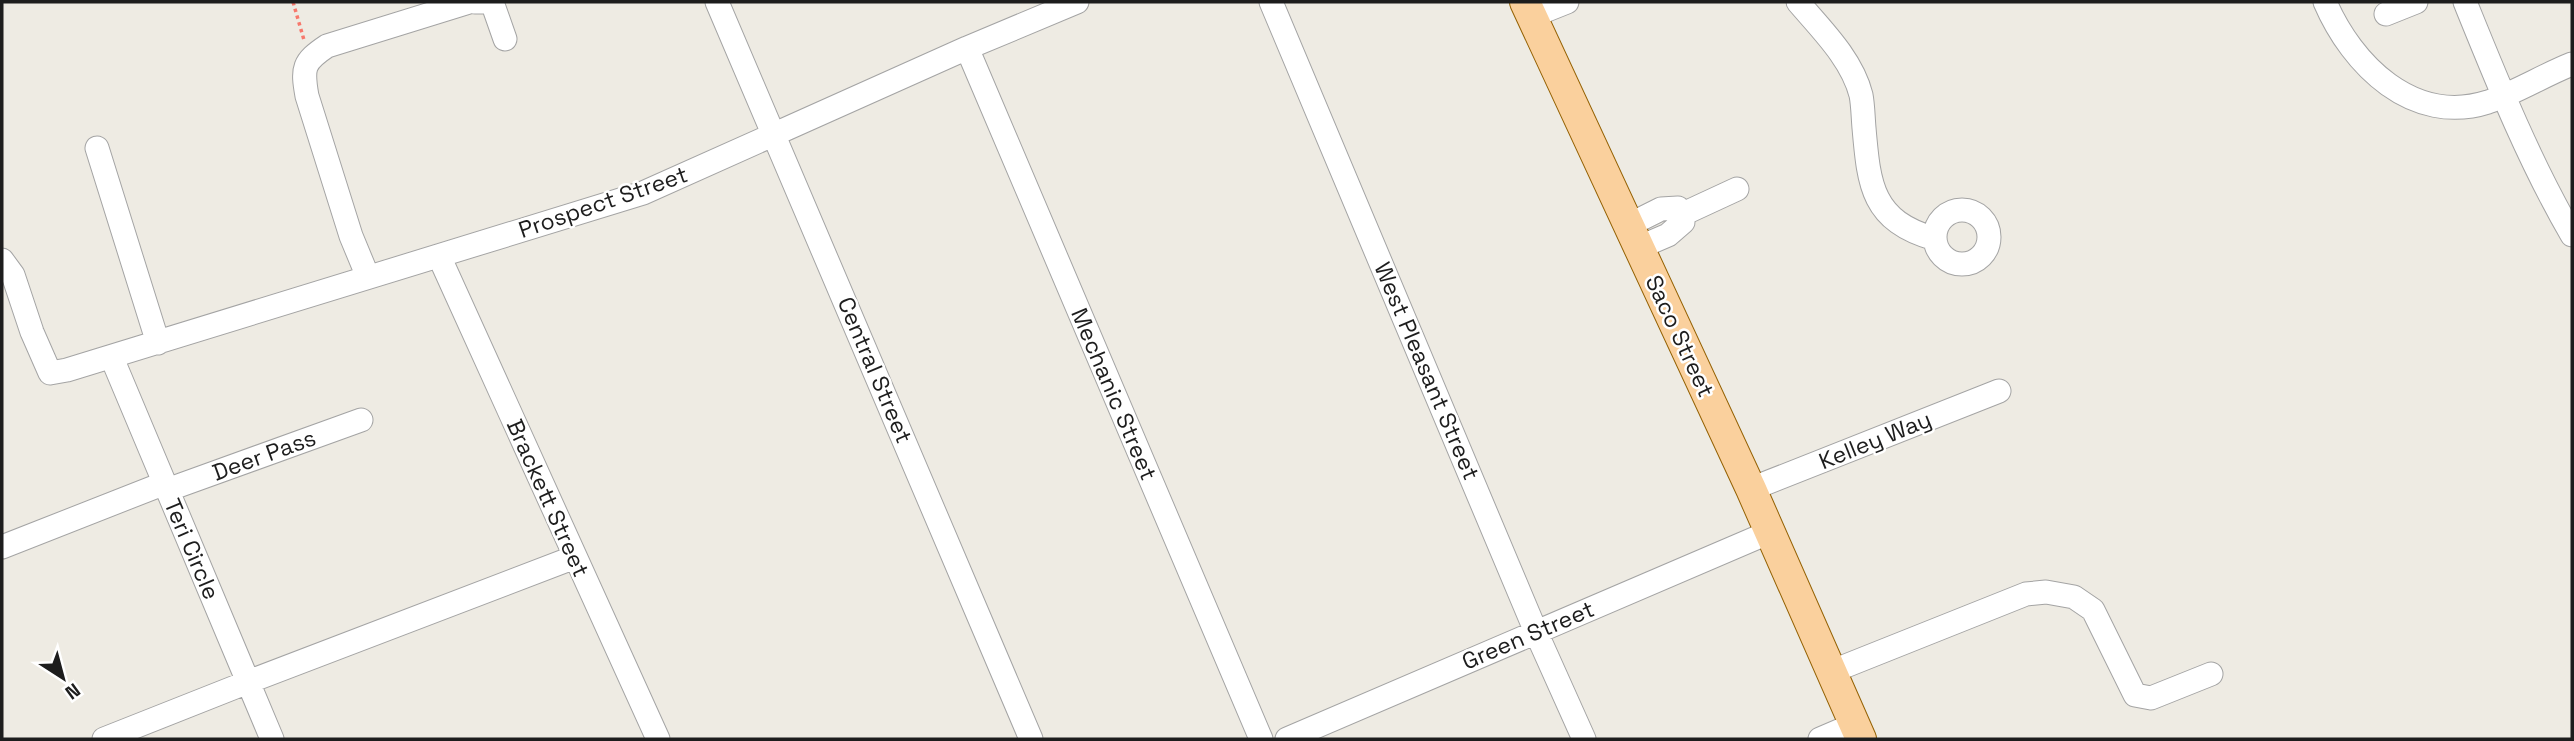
<svg xmlns="http://www.w3.org/2000/svg" width="2574" height="741" viewBox="0 0 2574 741" font-family="'Space Grotesk',sans-serif">
<style>
.lines{fill:none;stroke-linecap:round;stroke-linejoin:round}
.minor-casing{stroke:#a4a4a4;stroke-width:25}
.major-casing{stroke:#946103;stroke-width:32}
.path{stroke:#f7786c;stroke-width:3.5;stroke-dasharray:3.5 3.5;stroke-linecap:butt}
.minor{stroke:#fff;stroke-width:23}
.major{stroke:#fad09d;stroke-width:30}
.labels{text-anchor:middle;stroke-width:5;stroke-linejoin:round;paint-order:stroke}
.street-label{font-size:23px;fill:#1d1d1d;stroke:#fff}
</style>
<rect width="100%" height="100%" fill="#eeebe3"/>
<g class="lines">
<g class="minor-casing">
<path id="minor" d="M475,2h17l13,37
M717,2l314,737
M1271,2l265,630 48,107
M1798,2c23,27 54,57 63,93 2,10 2,22 3,33 5,58 8,93 71,111
M2325,2c27,63 88,124 163,100 29,-10 56,-27 84,-38
M2465,2c32,79 64,159 107,233
M2386,14l30,-12
M1532,16l35,-14
M967,48l294,691
M97,148l61,195
M1935 237a27 27 0 1 1 54 0a27 27 0 1 1-54 0Z
M1683,214l54,-25
M1629,225l32,-16 17,-1 5,6v8l-15,13 -28,12
M439,256l219,483
M2,260l11,15 19,57 18,41 17,-3 576,-177 324,-145 110,-46
M368,277l-17,-41 -44,-140c-5,-28 -4,-34 20,-50l142,-44
M112,358l160,381
M1751,489l248,-98
M167,490l194,-70
M2,547l163,-64
M1833,671l193,-77 20,-2 28,5 19,13 42,85 16,3 60,-24
M104,739l144,-57 327,-125
M1287,739l483,-207
M1820,739l35,-15"/>
</g>
<g class="major-casing">
<path id="major" d="M1525,2l226,487 110,250"/>
</g>
<path class="path" d="M293,2l11,38"/>
<use href="#minor" class="minor"/>
<use href="#major" class="major"/>
</g>
<g class="labels">
<g class="street-label">
<text transform="translate(603 202) rotate(-19)" y="8">Prospect Street</text>
<text transform="translate(1680 336) rotate(65)" y="8">Saco Street</text>
<text transform="translate(875 370) rotate(67)" y="8">Central Street</text>
<text transform="translate(1427 371) rotate(67)" y="8">West Pleasant Street</text>
<text transform="translate(1114 394) rotate(67)" y="8">Mechanic Street</text>
<text transform="translate(1875 440) rotate(-22)" y="8">Kelley Way</text>
<text transform="translate(264 455) rotate(-20)" y="8">Deer Pass</text>
<text transform="translate(548 498) rotate(66)" y="8">Brackett Street</text>
<text transform="translate(192 549) rotate(67)" y="8">Teri Circle</text>
<text transform="translate(1528 635) rotate(-23)" y="8">Green Street</text>
</g>
</g>
<rect width="2574" height="741" fill="none" stroke="#1d1d1d" stroke-width="7"/>
<g transform="translate(63 678) rotate(144)" stroke="#ffffff" stroke-width="5" paint-order="stroke">
<path d="M0-5L12 26L0 18L-12 26Z" fill="#1d1d1d"/>
<text y="-10" font-size="19" font-weight="bold" text-anchor="middle" fill="#1d1d1d">N</text>
</g>
</svg>
